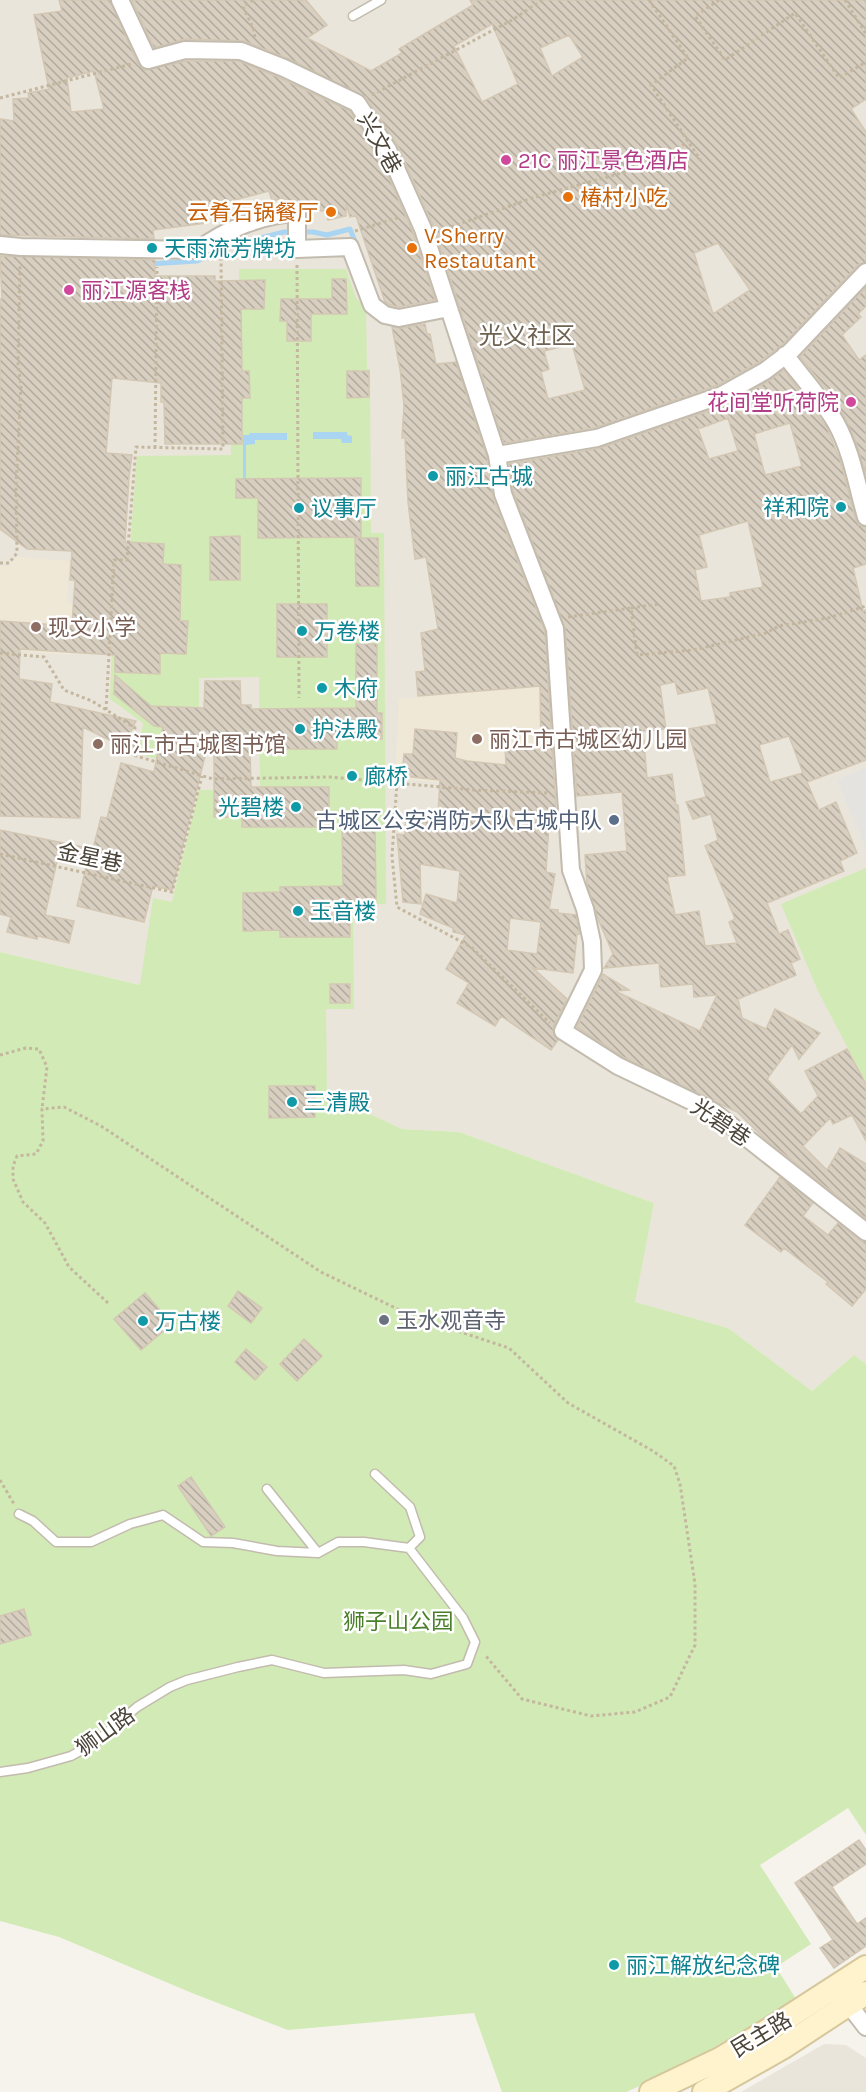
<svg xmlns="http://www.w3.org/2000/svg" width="866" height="2092" viewBox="0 0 866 2092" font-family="Karla,'Noto Sans SC',sans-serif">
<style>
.residential{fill:#eae5da}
.education{fill:#efe8d6}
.green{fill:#d2eab5}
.parking{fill:#e5e3e0}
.water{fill:#a9d4f2}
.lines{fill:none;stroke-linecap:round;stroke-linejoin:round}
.stream{stroke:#a9d4f2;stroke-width:5}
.building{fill:url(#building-back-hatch);stroke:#d3c7b4;stroke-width:1.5;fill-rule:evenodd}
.lane-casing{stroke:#c2bbae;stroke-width:11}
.street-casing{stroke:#c2bbae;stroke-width:20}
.secondary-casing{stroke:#d6c79b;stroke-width:26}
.path{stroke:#c4b79f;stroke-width:3;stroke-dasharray:3 3;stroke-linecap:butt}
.lane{stroke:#fff;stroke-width:8}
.street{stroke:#fff;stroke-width:16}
.secondary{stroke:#fff3cd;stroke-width:22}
.hotel-dot{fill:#d1479c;stroke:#fff;stroke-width:2}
.food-dot{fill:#e8710a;stroke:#fff;stroke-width:2}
.culture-dot{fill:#0f9aa8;stroke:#fff;stroke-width:2}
.education-dot{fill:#8d6e63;stroke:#fff;stroke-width:2}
.service-dot{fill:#5c6f8a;stroke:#fff;stroke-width:2}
.worship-dot{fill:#6b7280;stroke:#fff;stroke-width:2}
.labels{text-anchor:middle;stroke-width:5;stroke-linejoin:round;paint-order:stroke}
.street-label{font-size:22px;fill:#4b4439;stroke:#fff}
.hotel-label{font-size:22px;fill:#b23c85;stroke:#fff;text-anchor:start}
.food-label{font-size:22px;fill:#c56008;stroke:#fff;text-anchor:start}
.culture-label{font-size:22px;fill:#0d838f;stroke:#fff;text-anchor:start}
.education-label{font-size:22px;fill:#785e54;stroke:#fff;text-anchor:start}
.service-label{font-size:22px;fill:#4e5e75;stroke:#fff;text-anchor:end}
.worship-label{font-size:22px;fill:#5b616d;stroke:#fff;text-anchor:start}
.park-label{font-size:22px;fill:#4a7f2a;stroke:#fff}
.neighbourhood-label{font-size:24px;fill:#6e6250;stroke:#fff}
</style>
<defs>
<pattern id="building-back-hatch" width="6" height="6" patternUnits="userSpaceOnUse" patternTransform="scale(1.5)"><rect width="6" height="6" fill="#d8cfc1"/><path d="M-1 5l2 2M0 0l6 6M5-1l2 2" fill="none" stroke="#b1aa9e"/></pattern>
</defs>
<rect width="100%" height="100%" fill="#f6f3ec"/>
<path class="residential" d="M0,0h866v1364l-12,-9 -42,36 -84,-63 -94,-26 20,-99 -195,-71 -57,-3 -75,-34 -187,-110 -140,-33z
M824,2044l22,1 20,13v34h-125z"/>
<path class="education" d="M17,557l52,4 -2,42 7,1 -3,51 -71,-5v-84h9z
M552,658l6,131h-54l-109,-11 4,-79 55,-5 -1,-27z"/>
<path class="green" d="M239,269h107l10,29 10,11 1,60h3l1,164h13l2,371 -33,1 1,104h-28l1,85 75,35 57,3 195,71 -19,99 93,26 84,63 42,-36 12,9v471l-18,-27 -88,57 51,79 -35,23 20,32 -124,73 -46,20h-124l-28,-79 -186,17 -96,-37 -133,-56 -59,-16v-969l140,33 13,-87 19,4 27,-112h61l-1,-113 -60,1v89h-12l-48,-13 4,-31 -33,-24 5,-138h14l8,-105 94,-1 -1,-56 9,-100z
M866,868v215l-48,-92 -37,-87z"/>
<path class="parking" d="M866,767v81l-29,-68z"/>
<path class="water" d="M313,432h34v3l5,1v7h-10l-1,-4h-28z
M250,433h37v7h-32v4l-9,1v43l-3,-1v-52h6z"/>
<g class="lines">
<path class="stream" d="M149,264l48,-3 40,-17 47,-12h29l14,3 23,-6 6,15"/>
</g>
<path class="building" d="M59,0h51l28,64 7,6 41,-9h53l41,17 70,33 29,44 34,78 22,67 -36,7 -9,-2 -5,-3 -29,-86 -6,1 -4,-13v12l-18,4 -2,-9 -19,-1 -5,-6 -5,-1 -14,1v-6l-11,3 -3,-10 -65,17 2,15 -53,7 1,9 -154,-4v-116l14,2 -1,-22 16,-1 -1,-5 21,-4 -15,-74 28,-4zM94,71l10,38 -33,3 -4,-34z
M132,0h174l21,25 -20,13 64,33 31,-18 -3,-4 74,-44 -3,-5h396v99l-15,10 15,23v130l-8,3 -75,79 -24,18 -41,23 -124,43 -90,15 -71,-218 -35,-79 -32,-49 -77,-38 -45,-18 -59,-2 -31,9zM492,24l26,60 -36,18 -28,-56zM569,35l14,22 -31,19 -12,-28zM718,243l32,47 -37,24 -19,-61zM572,344l13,46 -37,9 -7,-27 8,-3 -5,-18z
M0,256l155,4v16h60v5l50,-1 -1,29h-23l1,62h7l1,27h-8v46h-77l-1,-42h-3v-19l-49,-5 -6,75 26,2 -3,22 -4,65 39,2 -1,20 18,1 -1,56h8l-2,33 -26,-1v21l-45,-2v-17l-95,-6 -1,30 33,5 -2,18 86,19 -13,26 -40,-20 -3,91 -80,-2v-195l72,5 3,-46h-5l2,-29 -45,-2 -27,-20v-230h2z
M332,279h14l1,35h-36v27h-24v-20h-7l1,-22h51z
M866,287v19l-8,8 3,3 -19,18 17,25 7,-5v120l-10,-33 -11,-24 -18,-28 -27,-33z
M425,324l2,10h3l6,30 20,-2 31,95 6,41 52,133 12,194 -8,-1 -3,48 9,2 -6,35 9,1v3l18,2 4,19h-3l-4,39 -40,-5 34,31 -14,28 1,9 4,4 -7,10 -50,-34 -6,10 -38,-23 12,-20 -23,-14 20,-34 -13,-3v-4l-33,-14 6,-20 31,9 3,-32 -40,-7 1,40 -18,-2 -6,-68 8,1 1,-24 32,3 2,-34 -38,-4 2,-22h9l2,-25 42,4 -2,25 12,3 39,4 -1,-18h36l-1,-61 -122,10 -2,-24 9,-1 -4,-38 17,-4 -12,-72 -11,2 -7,-57 -3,-64h-3l2,-33 -4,-36 -8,-42 9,1zM510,918l31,4 -4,32 -30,-4z
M784,370l43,58 13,32 16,60 3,5 7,2v37l-13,4 10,43 3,-1v150l-59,22 12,28 17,-8 21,51 -17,8 4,10 -77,32 12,31 9,-4 12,29 -9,4 5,12 -58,24 4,19 24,11 9,-20 45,24 -21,26 -7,-14 -25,34 34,35 17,-18 -13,-25 42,-22 19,35v57l-14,-26 -19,9 -3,-6 -27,28 24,24 13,-22 26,16v55l-102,-81 -27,-26 -114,-55 -46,-30 26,-53 26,16 -14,1 85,40 17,-36 -23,2 -1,-13 -32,3 -2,-24 -55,5 9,-14 -15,-35 -11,-35 -2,-29 42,-4 -5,-59 -45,4 -12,-168 -52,-137 -4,-27 91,-16 126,-43 44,-25zM728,418l10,33 -29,8 -11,-30zM790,423l12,43 -37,9 -11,-41zM748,521l15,66 -33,6v4l-29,4 -6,-31 12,-3 -8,-32zM675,682l3,12 30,-6 9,36 -29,5 18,68 -20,5 7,17 18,-5 7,26 -13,6 30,73 -6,3 8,21 -32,3 -6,-35 -24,4 -8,-38 18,-2 -7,-70h-2l-4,-31 -25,4 -4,-47 23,-2 -6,-44zM789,736l14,37 -33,9 -11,-37z
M347,371h22v26l-22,1z
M361,478v59l-103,1v-40h-22v-19z
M240,536v44h-30v-43z
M355,538h23l1,48h-23z
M277,604h50v53h-50z
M356,644h21v69h5v26h-45v10h-87l1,38h78v40h-87v-10h-28v-84l-3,-1 -39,158 -19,-4 -9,36 -67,-16 9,-39 -29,-6 -12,54 29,6 -5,22 -31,-7 -1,3 -30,-7 4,-15 -11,-3v-84l93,19 8,-32 6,1 14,-55 33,9 9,-45 -9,-1 -40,-32 1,-19 36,31 53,2 1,-27h35l1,24h10v4l105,-1z
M342,827h33l1,74h-26v36h-70v-7l-37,1v-38l37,-1v-5l63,-1z
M330,984h20v19h-20z
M269,1086h46v31l-46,1z
M780,1177l33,26 -10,13 25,19 10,-12 22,17 6,2v47l-14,17 -26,-22 2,-2 -44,-34 -3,4 -36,-27z
M238,1291l24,17 -11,15 -23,-17z
M145,1293l27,31 -31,26 -27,-31z
M304,1339l18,17 -25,25 -17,-17z
M246,1349l21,18 -12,13 -20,-18z
M191,1477l34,50 -14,9 -33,-50z
M24,1609l7,26 -31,9v-28z
M859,1840l7,10v14l-34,23 25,37 9,-6v28l-32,22 -14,-20 13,-8 -38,-57z"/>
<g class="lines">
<g class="lane-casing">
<path id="lane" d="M353,16l28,-16
M375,1474l35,33 10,30 -11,11
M19,1514l14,7 23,21h35l39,-18 33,-9 40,27 30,1 44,8 41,2
M0,1772l28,-4 43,-12 25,-14 41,-35 33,-20 17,-7 51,-13 34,-7 52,13 80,-3 27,4 36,-10 8,-22 -12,-24 -54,-70 -45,-6h-26l-20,11 -51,-64"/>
</g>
<g class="street-casing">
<path id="street" d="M120,0l28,60 37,-10 56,1 43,17 73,35 31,47 35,79 74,226 6,39 52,135 16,241 14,39 7,33 1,28 -30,61 55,35 96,46 152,120
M0,245l21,2 177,3c26,-20 66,-36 99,-37v36l53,-2 22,58 13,10 14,3 50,-10
M785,355c17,22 37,44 51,68 16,29 21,63 30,94
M497,455l100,-17 125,-43 43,-24 25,-19 76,-80
M849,2005l17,22"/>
</g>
<g class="secondary-casing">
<path id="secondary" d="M651,2092l69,-33 50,-30 96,-62
M704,2092l78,-44 84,-55"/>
</g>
<path class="path" d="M253,0l-10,7 11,23 1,9
M649,0l39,58 -37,27 50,76
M719,0l-24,16 30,44 70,-47 44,65 27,-16
M845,0l21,34
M372,95l140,-75 30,-20
M0,98l132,-34
M355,231l45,-14
M440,231l95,-34 112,-31 41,-24
M297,265l2,433
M155,448l2,-181
M0,563h9l8,-10 -1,-66 5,-102 -3,-20 2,-100
M631,608l29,-4
M568,617l63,-9 6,47 56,-5 73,-17 13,-7 49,-8 38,-12
M0,653l44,4 20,33 28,11 43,27 -2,27 80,24 117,-2 144,13 76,3
M106,710l8,-150h13l9,-113 87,2 -2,-193
M397,782l-5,74 5,51 74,40 79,76
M0,854l172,38 30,-116
M0,1055l26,-7 13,1 8,18 -5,42
M108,1303l-39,-36 -24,-44 -22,-21 -10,-23v-13l4,-10 19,-2 7,-13 -1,-32 22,-2 37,19 220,146 91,44 97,32 59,55 85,48 21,15 6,18 15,100v61l-25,52 -35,15 -44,4 -69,-17 -37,-44
M0,1480l14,24"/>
<use href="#lane" class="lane"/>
<use href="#street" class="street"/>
<use href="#secondary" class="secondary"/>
</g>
<g class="hotel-dot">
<circle cx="506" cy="160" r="6"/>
<circle cx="69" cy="290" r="6"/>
<circle cx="851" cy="402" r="6"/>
</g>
<g class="food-dot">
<circle cx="568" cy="197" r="6"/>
<circle cx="331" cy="212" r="6"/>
<circle cx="412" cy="248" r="6"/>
</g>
<g class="culture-dot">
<circle cx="152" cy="248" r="6"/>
<circle cx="433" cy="476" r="6"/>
<circle cx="841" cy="507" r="6"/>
<circle cx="299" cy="508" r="6"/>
<circle cx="302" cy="631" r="6"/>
<circle cx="322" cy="688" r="6"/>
<circle cx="300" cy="729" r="6"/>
<circle cx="352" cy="776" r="6"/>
<circle cx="296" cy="807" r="6"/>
<circle cx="298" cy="911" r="6"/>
<circle cx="292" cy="1102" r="6"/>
<circle cx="143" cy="1321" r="6"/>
<circle cx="614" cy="1965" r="6"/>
</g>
<g class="education-dot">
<circle cx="36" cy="627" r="6"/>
<circle cx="477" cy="739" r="6"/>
<circle cx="98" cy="744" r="6"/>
</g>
<circle class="service-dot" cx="614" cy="820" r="6"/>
<circle class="worship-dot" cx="384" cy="1320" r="6"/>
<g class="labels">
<g class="street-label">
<text transform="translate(380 143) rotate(61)" y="8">兴文巷</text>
<text transform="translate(90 857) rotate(12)" y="8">金星巷</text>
<text transform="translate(721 1122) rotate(34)" y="8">光碧巷</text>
<text transform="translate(105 1731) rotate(-36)" y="8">狮山路</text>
<text transform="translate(761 2034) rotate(-31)" y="8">民主路</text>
</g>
<g class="hotel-label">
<text x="518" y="168">21C 丽江景色酒店</text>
<text x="81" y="298">丽江源客栈</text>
<text x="839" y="410" text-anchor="end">花间堂听荷院</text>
</g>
<g class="food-label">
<text x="580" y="205">椿村小吃</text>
<text x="319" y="220" text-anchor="end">云肴石锅餐厅</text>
<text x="424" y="243">V.Sherry<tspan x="424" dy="25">Restautant</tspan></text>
</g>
<g class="culture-label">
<text x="164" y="256">天雨流芳牌坊</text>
<text x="445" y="484">丽江古城</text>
<text x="829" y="515" text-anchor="end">祥和院</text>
<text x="311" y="516">议事厅</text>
<text x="314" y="639">万卷楼</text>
<text x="334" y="696">木府</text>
<text x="312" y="737">护法殿</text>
<text x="364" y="784">廊桥</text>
<text x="284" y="815" text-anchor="end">光碧楼</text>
<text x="310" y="919">玉音楼</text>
<text x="304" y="1110">三清殿</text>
<text x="155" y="1329">万古楼</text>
<text x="626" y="1973">丽江解放纪念碑</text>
</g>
<g class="education-label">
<text x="48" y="635">现文小学</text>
<text x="489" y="747">丽江市古城区幼儿园</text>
<text x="110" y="752">丽江市古城图书馆</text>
</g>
<g class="service-label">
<text x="602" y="828">古城区公安消防大队古城中队</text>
</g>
<g class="worship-label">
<text x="396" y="1328">玉水观音寺</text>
</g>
<g class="park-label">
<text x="398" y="1629">狮子山公园</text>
</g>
<g class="neighbourhood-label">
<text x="527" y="344">光义社区</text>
</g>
</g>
</svg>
